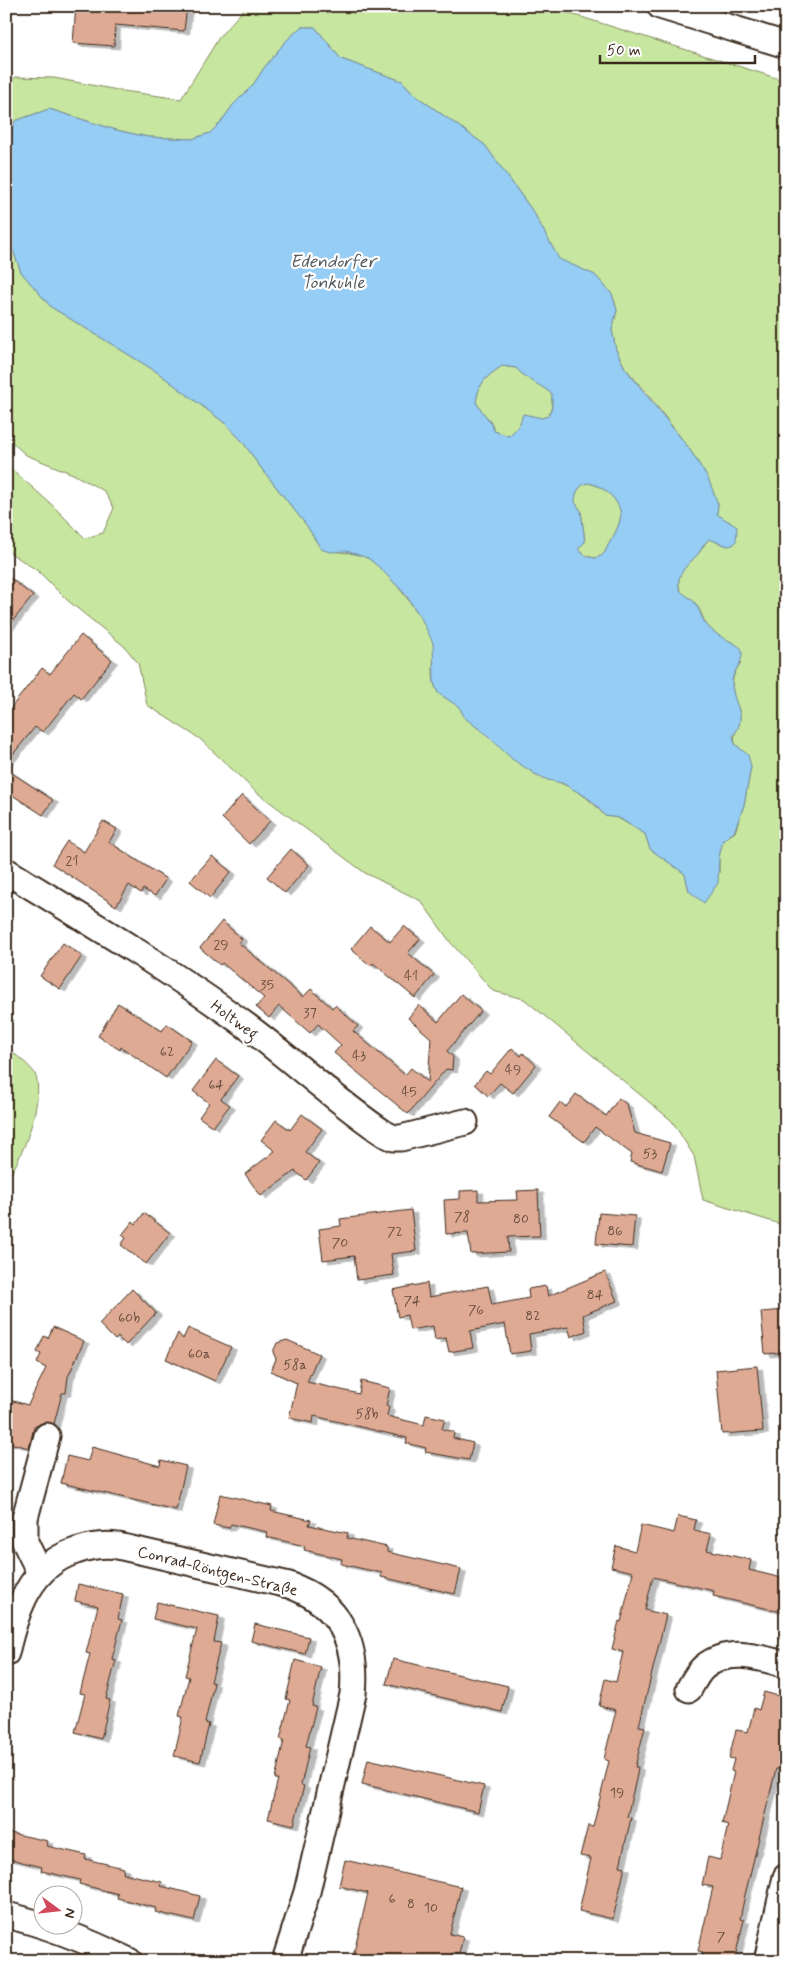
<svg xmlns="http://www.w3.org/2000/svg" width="792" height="1967" viewBox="0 0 792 1967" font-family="Mynerve,sans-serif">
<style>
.green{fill:#c7e69f;stroke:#81885e}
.water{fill:#96cdf5;stroke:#728c9f;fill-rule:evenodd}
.building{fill:#dfaa93;stroke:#3b2a1e;filter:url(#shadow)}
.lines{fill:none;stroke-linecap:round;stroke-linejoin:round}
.minor-casing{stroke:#3b2a1e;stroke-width:29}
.minor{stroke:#fff;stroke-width:25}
.labels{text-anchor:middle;stroke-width:4.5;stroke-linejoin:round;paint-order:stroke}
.number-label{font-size:14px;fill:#644a3b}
.street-label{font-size:16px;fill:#3b2a1e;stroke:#fff}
.water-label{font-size:18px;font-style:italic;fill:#565b5e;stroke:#fff}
</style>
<defs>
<filter id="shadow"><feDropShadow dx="5.5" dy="3" stdDeviation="0" flood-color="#0004"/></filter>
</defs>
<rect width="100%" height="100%" fill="#fff"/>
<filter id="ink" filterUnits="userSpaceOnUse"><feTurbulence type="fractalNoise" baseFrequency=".02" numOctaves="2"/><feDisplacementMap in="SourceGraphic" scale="10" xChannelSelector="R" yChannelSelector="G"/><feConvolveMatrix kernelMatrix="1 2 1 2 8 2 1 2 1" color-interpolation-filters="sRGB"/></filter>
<g filter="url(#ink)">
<path class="green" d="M263,6h80l9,7 16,-7h178l240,75v1145l-83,-26 -9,-44 -22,-35 -148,-122 -31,-8 -42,-48 -30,-42 -56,-28 -110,-82 -55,-52 -53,-34 -9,-42 -14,-17 -57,-46 -29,-29 -32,-21v-86l45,40 34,34 18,-5 11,-25 -10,-17 -31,-17 -47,-19 -20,-18v-222l3,24 12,33 30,35 106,65 69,52 17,18 15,22 49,62 14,23c15,4 29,2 44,8 19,7 63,65 68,85 3,14 -5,42 7,52 5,5 13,7 19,12 3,4 4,10 8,13 6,6 14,11 21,16 15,13 27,26 44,37 11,8 21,7 31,12 17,7 30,18 42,32l13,2 27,16 5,15 35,25 4,17 30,-18v-16l4,-17 12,-8 9,-27 7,-38 -10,-18 -6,-5c-3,-13 5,-15 5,-26 1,-6 -2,-10 -4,-15 -5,-15 -6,-27 5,-40l-7,-20c-12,-4 -24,-11 -30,-23 -3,-6 -5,-13 -9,-17 -5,-6 -15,-9 -16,-17 -3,-13 11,-23 19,-32 4,-5 6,-10 11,-15l19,7 2,-24 -9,-4 -4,-4 1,-10 -20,-42 -10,-15 -43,-56 -20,-23 -9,-18 -4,-20 5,-20 -5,-16 -17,-19 -36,-15 -25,-47 -49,-68 -70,-50 -13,-14 -61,-22 -26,-32h-14l-16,15 -21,26 -11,17 -20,20 -12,17 -11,11 -18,6 -44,-2 -32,-7 -67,-21 -34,12 -9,23v-61l10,-6 38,1 69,13 58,8 39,-63 24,-27z
M502,366l14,2c10,11 24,16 36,26v13l-4,9 -6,2 -19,-3 -4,11 -10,10 -15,-5c-2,-10 -13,-19 -18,-29 3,-20 10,-25 26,-36z
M587,483c16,1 38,21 33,37 -2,11 -11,22 -15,32 -7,10 -20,5 -27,-3l7,-7 -4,-31 -7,-9c1,-8 4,-16 13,-19z
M6,1047c7,6 25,19 29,27 11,23 -14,88 -29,107z"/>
<path class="water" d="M301,27h14l26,32 61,22 13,14 70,50 49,68 25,46 36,16 17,19 5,16 -5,20 4,20 9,18 63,79 20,31 10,26 -1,10 20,13 -1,14 -3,4 -5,1 -19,-7c-5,4 -7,10 -11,15 -8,9 -22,19 -19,33 1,7 12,10 16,16 5,6 6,15 11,21 10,13 23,15 35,24 5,15 -10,22 -9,36 1,21 17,32 1,52l2,8 13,11 3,12 -7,38 -10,27 -11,8 -4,17 -1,26 -14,20 -15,-12 -4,-17 -35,-25 -5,-15 -26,-16 -14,-2 -11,-13 -9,-7 -23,-13 -14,-3 -13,-6 -23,-15 -24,-23 -23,-18 -6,-11 -21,-14 -4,-10 -1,-40 -12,-25 -15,-23 -26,-27 -12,-10 -22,-7 -16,1 -9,-3 -14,-23 -49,-62 -15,-22 -17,-18 -69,-52 -106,-65 -30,-35 -12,-33 -3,-24v-71l9,-23 34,-12 67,21 32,7 44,2 18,-6 11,-11 12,-17 20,-20 11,-17 21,-26zM502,366l14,2c10,12 24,16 36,26v13l-4,9 -6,2 -19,-4 -4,12 -10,10 -15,-5c-2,-10 -13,-19 -18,-29 3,-20 10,-25 26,-36zM587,483c16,1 38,21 33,37 -2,11 -11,22 -15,32 -7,10 -20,6 -27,-3l7,-7 -4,-31 -6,-9c0,-8 3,-16 12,-19z"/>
<path class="building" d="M76,6h36l33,3v-3h42l-3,25 -69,-6 -1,21 -41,-3z
M6,575l27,21 -27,33z
M81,635l31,25 -31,39 -7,-6 -31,39 -8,-5 -29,36v-49l36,-46 8,6z
M6,769l47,31 -10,15 -37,-24z
M242,795l28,26 -21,23 -27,-26z
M103,821l14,8 -8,13 57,37 -11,17 -12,-7 -2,4 -12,-8 -13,21 -64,-42 15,-23 17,11z
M291,849l18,16 -24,28 -18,-16z
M212,856l19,16 -21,26 -20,-17z
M222,921l20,18 -3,4 64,54 8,-8 21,19 3,-3 23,21 -5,5 52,44 6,-7 17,14 3,-44 -23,-20 11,-13 19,17 23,-28 20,17 -34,40 6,6 -1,13 -6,-1 -38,45 -74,-61 7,-8 -23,-21 -8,9 -31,-27 -10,12 -13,-11 8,-9 -42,-35 -2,2 -20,-17z
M370,926l20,16 14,-16 16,13 -12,14 26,22 -19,23 -42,-35 -2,3 -20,-17z
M63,943l19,13 -22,33 -20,-13z
M118,1003l44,28 5,-7 25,17 -26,37 -45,-31 -1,3 -22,-14z
M512,1048l9,8 2,-3 13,12 -23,28 -13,-10 -12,13 -13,-12 11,-13 4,3z
M216,1060l22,16 -17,23 9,6 -17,22 -14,-10 10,-14 -16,-12z
M576,1094l30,22 13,-18 8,7 8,28 35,10 -8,28 -32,-9 2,-8 -37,-27 -11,15 -35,-25 11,-15 6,5z
M302,1114l20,15 -17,23 14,11 -13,17 -11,-9 -34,25 -16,-22 30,-23 -14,-11 15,-20 14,10z
M478,1190v11l40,-1 -1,-9 21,-1 2,46 -32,1 1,15 -38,2 -3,-21 -22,1 -2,-34 16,-1v-8z
M411,1210l5,41 -25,3 3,21 -37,5 -3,-24 -31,4 -4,-31 22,-3 -1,-7z
M144,1213l26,20 -24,31 -25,-19 5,-7 -4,-3 11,-14 3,3z
M599,1213l36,3 -3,31 -36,-3z
M605,1272l12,29 -34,14 3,16 -15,6 -3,-10 -39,7 2,17 -21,3 -5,-30 -35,7 3,17 -24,4 -3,-14 -11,2 -2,-14 -23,4 -3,-15 -9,2 -5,-27 34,-7 2,14 59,-11 4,19 37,-7 -1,-9 18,-3 2,10z
M132,1289l24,24 -30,32 -8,-8 -3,3 -16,-16z
M786,1310v42l-21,2 -4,-42z
M53,1327l31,14 -16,36 -2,16h-4l-8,31 -10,-2 -10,5 -5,21 -23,-6v-43l22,6 18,-37 -9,-5 4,-9 -4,-2 7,-16 4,2z
M188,1328l43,19 -16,34 -49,-22 12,-26 5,6z
M287,1340l32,14 -12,28 52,12 2,-13 29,7 -4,18 3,1 -2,9 37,9 2,-10 19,4 -3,10 12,3 -1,6 20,5 -4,17 -44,-8 1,-4 -20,-5 1,-5 -93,-22 -1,7 -24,-5 8,-35 -26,-12 5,-12 -3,-7 4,-9z
M757,1366l6,65 -41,3 -6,-64z
M92,1447l68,19 1,-6 25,6 -10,44 -115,-27 6,-27 21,5z
M220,1494l52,12 -1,5 40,9 -2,5 39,8 -1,5 40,9v5l74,17 -6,25 -74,-17 1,-4 -41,-9 1,-5 -38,-9 1,-4 -39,-9 1,-5 -36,-8 -2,4 -16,-3z
M678,1516l18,4 -2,10 17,4 -4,16 44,10 -2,10 37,9v34l-73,-17 1,-5 -61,-14 -8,33 21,5 -27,111 6,1 -10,40h3l-1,8 -10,42 4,1 -11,48 5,1 -12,52 -34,-8 12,-53 -11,-2 8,-30 5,1 16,-66 -5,-2 12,-49 -17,-4 6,-27 11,3 7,-30 -11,-3 7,-28 2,1 12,-50 -22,-5 5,-21 19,5 6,-26 33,8z
M78,1584l45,10 -5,25 4,1 -10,39 4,1 -10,39 4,1 -9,39 -26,-7 10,-38 -5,-1 10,-39 -4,-1 12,-47 -23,-5z
M157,1602l62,14 -5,26 7,1 -10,39 3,1 -9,40 4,1 -9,38 -26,-6 9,-39 -4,-1 10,-39 -4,-1 12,-47 -44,-10z
M255,1624l54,13 -4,17 -54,-13z
M393,1659l115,27 -6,26 -116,-28z
M295,1660l26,7 -9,39 4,1 -10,39 4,1 -9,38 3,1 -10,39 -26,-6 10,-40h-3l9,-39 -4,-1 10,-39 -4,-1z
M764,1692l22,6v41l-7,30h-3l-31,126 -5,24 4,1 -10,41h-33l2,-9 -5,-1 15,-64 -11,-2 6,-28 12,3 8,-35 -6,-2 12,-51 -3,-1 3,-12 -5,-1 7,-28 12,2 6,-24 5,2z
M368,1759l116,27 -6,26 -116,-28z
M6,1832l42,9 -1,5 39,9 -1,4 39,9 -1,5 39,9 -1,4 39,10 -6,25 -39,-9 1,-4 -39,-10 1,-4 -39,-10 1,-4 -39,-9 1,-4 -36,-9z
M345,1860l116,27 -11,47 13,3 -4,17 -7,-1 -1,8h-99l16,-68 -29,-7z"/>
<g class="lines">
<g class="minor-casing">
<path id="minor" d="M660,6l126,39
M6,871c82,50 164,99 242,156 46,34 89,75 137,107l9,4h7l64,-16
M40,1573l-15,-31v-24l22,-82
M6,1653c10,-43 24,-88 70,-102 14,-5 27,-7 42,-5l171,39c51,18 69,58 64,109l-46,198 -22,69
M689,1689c4,-7 9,-17 15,-22 25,-20 54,-10 82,-2
M6,1915c43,10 84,27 123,46
M767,1961l19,-84"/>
</g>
<use href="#minor" class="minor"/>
</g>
</g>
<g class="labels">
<g class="number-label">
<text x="72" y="865">21</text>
<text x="221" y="949">29</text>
<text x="411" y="980">41</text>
<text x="267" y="989">35</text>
<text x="310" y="1017">37</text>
<text x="167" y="1056">62</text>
<text x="359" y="1060">43</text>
<text x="513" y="1074">49</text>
<text x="216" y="1089">64</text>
<text x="409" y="1096">45</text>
<text x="650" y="1158">53</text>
<text x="462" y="1221">78</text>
<text x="521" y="1223">80</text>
<text x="615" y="1235">86</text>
<text x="395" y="1236">72</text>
<text x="340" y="1247">70</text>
<text x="595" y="1299">84</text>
<text x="412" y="1305">74</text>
<text x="476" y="1314">76</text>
<text x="533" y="1320">82</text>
<text x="129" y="1322">60b</text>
<text x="199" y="1358">60a</text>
<text x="295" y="1369">58a</text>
<text x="367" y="1418">58b</text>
<text x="617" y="1797">19</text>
<text x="392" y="1903">6</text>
<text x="411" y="1908">8</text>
<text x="431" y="1912">10</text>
<text x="721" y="1941">7</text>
</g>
<g class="street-label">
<text transform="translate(235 1019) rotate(36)" y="6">Holtweg</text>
<text transform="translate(218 1570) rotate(14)" y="6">Conrad-Röntgen-Straße</text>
</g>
<g class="water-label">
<text x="333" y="267">Edendorfer<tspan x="333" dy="21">Tonkuhle</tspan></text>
</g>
</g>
<rect width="792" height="1967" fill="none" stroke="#fff" stroke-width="25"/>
<rect x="12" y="12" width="767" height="1942" fill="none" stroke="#3b2a1e" stroke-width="2" filter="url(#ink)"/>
<g transform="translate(58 1910) rotate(105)"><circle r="24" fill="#ffffff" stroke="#b1aaa5"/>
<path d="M0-4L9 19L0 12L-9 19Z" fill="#d1495b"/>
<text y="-8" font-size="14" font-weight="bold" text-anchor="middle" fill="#3b2a1e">N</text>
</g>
<path d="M600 55v8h155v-8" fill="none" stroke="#3b2a1e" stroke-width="2.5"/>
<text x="607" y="55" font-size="15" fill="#3b2a1e" stroke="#ffffff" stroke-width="4" paint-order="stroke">50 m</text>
</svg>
